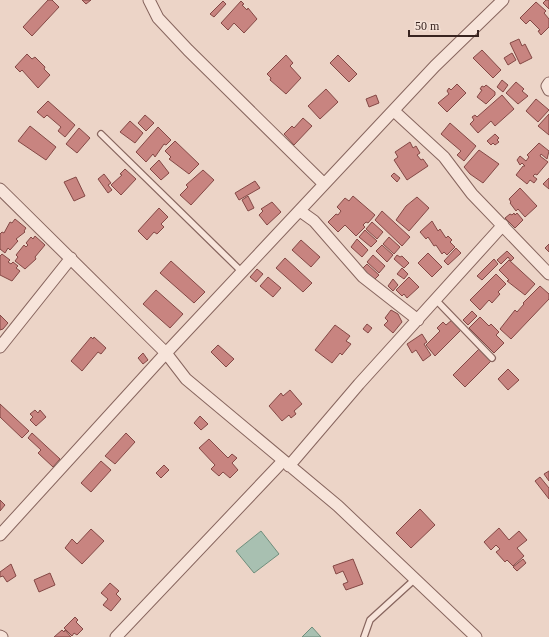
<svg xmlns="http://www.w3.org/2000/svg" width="549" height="637" viewBox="0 0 549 637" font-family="'Times New Roman',serif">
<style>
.water{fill:#a8c0b1;stroke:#6f8e7c}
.building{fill:#c88480;stroke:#844845}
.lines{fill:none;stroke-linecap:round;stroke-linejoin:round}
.service-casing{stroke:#87655e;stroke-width:8}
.minor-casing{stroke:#87655e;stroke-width:13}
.service{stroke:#f7e4da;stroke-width:5.5}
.minor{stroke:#f7e4da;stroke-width:11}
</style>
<rect width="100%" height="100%" fill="#ecd4c7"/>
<path class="water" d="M261,531l18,23 -25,19 -18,-22z
M312,627l9,10h-19z"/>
<path class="building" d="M48,0h4l7,7 -27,29 -9,-9z
M82,0h9l-5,4z
M546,0h3v9l-6,-6z
M223,1l3,3 -12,13 -4,-3z
M241,1l3,3 -2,1 5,5 1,-2 9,11 -13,14 -10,-10 -6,7 -7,-7z
M536,2l10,9 -2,2 5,6v8l-8,8 -3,-4 2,-1 -10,-10 -4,4 -6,-6z
M519,39l3,7 3,-2 7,14 -12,6 -10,-21z
M482,50l19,20 -8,8 -20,-20z
M512,53l4,7 -8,5 -4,-7z
M27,54l5,5 3,-2 10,10 -1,2 6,6 -12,13 -16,-18 -2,2 -5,-5z
M286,55l7,8 -3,3 11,12 -15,16 -16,-14 1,-2 -4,-4z
M338,55l19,19 -8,8 -19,-19z
M502,80l6,5 -5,7 -6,-5z
M516,82l8,7 -2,2 6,5 -10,8 -12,-11z
M457,84l9,9 -19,19 -9,-9 11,-9 -2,-3 2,-3 2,2z
M486,85l9,7v3l-9,9 -9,-7 5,-7 -2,-1 2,-3 2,1z
M326,89l12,13 -18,17 -12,-13z
M376,95l3,8 -10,4 -3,-8z
M502,95l12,14 -19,17 -4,-5 -13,12 -8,-9 4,-4 -2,-3 3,-2 2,2z
M536,99l13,11 -11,12 -12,-11z
M48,101l27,24 -10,12 -7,-6 3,-4 -14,-12 -3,3 -7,-6z
M549,114v21l-11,-9z
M145,115l9,8 -8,8 -8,-8z
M303,118l9,8 -18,19 -10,-11 8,-8 2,2z
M130,121l13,12 -8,10 -15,-11z
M450,123l26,23 -12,15 -7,-6 4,-4 -20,-17z
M30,126l26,21 -10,13 -28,-19z
M158,127l13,13 -5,5 -2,-1 -9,13 -2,-3 -7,8 -10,-10z
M79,128l11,10 -13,15 -11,-9z
M495,134l4,4 -2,2 2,2 -4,3 -2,-2 -2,2 -4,-4z
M175,141l24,23 -10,10 -20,-15 2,-2 -6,-6z
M410,142l3,6 3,-2 4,7 -3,2 4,5 2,-1 5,7 -21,14 -13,-20 4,-3 -3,-5z
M539,143l10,8 -2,8 -6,-5 -1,2 8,6 -11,13 -2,-1 -2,2 4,3 -3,4 -4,-3 -3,4 -11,-9 7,-9h2l-3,-3 -2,2 -3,-5 3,-4 6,5 3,-4 -2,-2z
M479,150l20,14 -16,19 -13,-9 -6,-7z
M159,160l10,13 -8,7 -11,-11z
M125,169l11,10 -15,16 -10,-10 11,-10 -2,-1z
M203,170l11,10 -23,25 -11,-10 8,-8 -2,-2z
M394,173l6,5 -3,4 -6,-6z
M104,174l7,9 -3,2 4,5 -4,3 -10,-14z
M76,177l9,19 -11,5 -10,-19z
M549,178v11l-6,-5z
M255,181l5,7 -21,12 -4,-7z
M520,188l17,18 -12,11 -7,-8 -2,2 -6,-8 1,-1 -2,-3z
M248,196l6,12 -6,3 -6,-11z
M353,196l22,19 -7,8 -2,-1 -3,3 2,2 -9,9 -11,-11 -7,7 -10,-10 8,-8 2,1 3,-4 -4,-4 8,-9 4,3z
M417,197l12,11 -20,23 -13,-11 10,-14z
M272,202l9,10 -14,13 -8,-10 4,-4 -2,-2z
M159,208l9,9 -7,7 3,3 -7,7 -3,-2 -7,8 -9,-9z
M382,211l28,26 -8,9 -27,-26z
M514,213l1,2 2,-2 6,7 -8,8 -10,-10 5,-4 2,1z
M15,219l11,9 -2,3 1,1 -9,7 2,2 -8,9 -2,-2 -3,5 -5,-4v-15l2,-2 2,1 6,-11 2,1z
M432,221l6,10 2,-2 6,9 2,-2 4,4 -2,2 5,5 -8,8 -3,-3 -2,2 -6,-9 -2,1 -6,-9 -2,2 -6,-7z
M372,222l11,10 -6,7 -11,-10z
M365,230l12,11 -6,6 -12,-10z
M35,236l10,9 -10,12 1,2 -11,10 -10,-8 3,-4 -2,-2 8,-10 2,2 2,-2 -2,-2 5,-6 2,2z
M389,237l11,10 -6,7 -11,-10z
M357,239l11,11 -6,7 -11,-10z
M301,240l19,17 -9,10 -19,-17z
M549,244v8l-4,-4z
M382,245l11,10 -6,7 -11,-11z
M456,248l5,5 -13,12 -4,-4z
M507,251l7,7 -3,3 -3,-4 -7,7 -4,-4z
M428,253l14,14 -10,10 -14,-14z
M2,254l8,6 -2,2 3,2 2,-2 5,4 -2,2 4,3 -8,10 -12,-6v-19z
M373,255l12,11 -6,7 -12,-11z
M397,255l3,2 2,-1 7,7 -5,5 -10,-9z
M285,258l27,25 -9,9 -27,-24z
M494,259l4,5 -16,16 -5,-4z
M509,260l26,24 -10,11 -18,-14 2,-1 -10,-10z
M171,261l34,31 -11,11 -34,-30z
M367,264l12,11 -5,5 -12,-11z
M402,268l6,6 -4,5 -7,-5z
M257,269l6,5 -7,8 -6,-5z
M496,274l10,10 -8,8 2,2 -8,9 -3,-3 -9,10 -10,-10z
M268,277l13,11 -8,9 -13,-11z
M409,277l10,10 -12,11 -3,-4 -2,2 -6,-6z
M393,279l5,6 -5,6 -5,-5z
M540,286l9,8v5l-38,40 -11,-10 15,-19 2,2 7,-8 -1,-1z
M156,290l27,24 -13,14 -27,-24z
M391,310l7,4 4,8 -9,11 -9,-8 4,-4 -3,-3z
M472,311l5,5 -9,9 -5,-5z
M0,315l8,8 -5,6 -3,1z
M480,317l9,9 2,-2 8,8 -3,3 8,8 -10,10 -25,-25z
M452,320l9,10 -26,26 -9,-11 14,-14 -3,-3 6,-6 3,3z
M367,324l5,4 -4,5 -5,-4z
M335,325l15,11 -4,5 5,3 -9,11 -2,-2 -8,10 -17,-13z
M422,334l5,8 -3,2 7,11 -8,6 -7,-11 -4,3 -5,-9z
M91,337l2,2 1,-2 12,11 -5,6 -3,-2 -16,19 -11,-10z
M218,345l16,14 -8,8 -15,-15z
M479,349l12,12 -26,26 -12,-12z
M143,353l5,7 -5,4 -5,-6z
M508,369l11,11 -11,10 -10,-11z
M290,390l12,14 -8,7 2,3 -5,4 -2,-3 -7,6 -13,-15 12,-13 2,3z
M0,404l29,27 -7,7 -22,-21z
M35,410l3,3 2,-3 6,7 -10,9 -6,-6 3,-3 -3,-3z
M200,416l8,8 -7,6 -7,-7z
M32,433l28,26 -7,8 -15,-14 3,-3 -13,-12z
M126,433l9,9 -20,22 -10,-8z
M209,439l19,19 4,-4 5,4 -5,5 6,7 -8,8 -7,-6 -4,4 -8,-7 4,-4 -16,-17z
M101,461l10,9 -20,22 -10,-9z
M164,465l5,5 -8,8 -5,-5z
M549,471v10l-5,-7z
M540,477l9,11v11l-14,-18z
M0,500l5,5 -5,6z
M420,509l15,16 -24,23 -15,-15z
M499,528l10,12 10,-9 8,9 -10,8 7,8 -11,10 -6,-6 -2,2 -9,-10 4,-3 -4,-4 -5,5 -7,-8z
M91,529l13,12 -22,23 -17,-16 7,-9 5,5z
M353,559l10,25 -17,6 -3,-6 5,-2 -5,-11 -7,3 -3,-8z
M523,559l3,4 -9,8 -4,-4z
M11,564l5,12 -9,6 -4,-6 -3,1v-5z
M50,573l5,12 -16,7 -5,-12z
M110,583l9,8 -3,3 5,5 -10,12 -8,-6 5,-6 -7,-6z
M75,617l3,3 -2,2 7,7 -6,6 -3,-2 -2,3 -8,-8z
M62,630l2,2 1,-2 6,7h-17z"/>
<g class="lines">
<g class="service-casing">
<path id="service" d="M101,134l141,138
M436,300l56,58
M364,637l6,-17 45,-41"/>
</g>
<g class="minor-casing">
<path id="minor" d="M149,0l9,18 30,32 136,134
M549,83l-2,3 2,4
M394,111l50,46 28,37 77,80
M0,189l166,164 20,26 152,127 138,131
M300,211l14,10 49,56 55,43
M0,347l71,-89
M289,466l70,-82 144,-159
M0,535l166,-182 269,-287 68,-66
M0,636l2,1
M116,637l167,-176"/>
</g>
<use href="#service" class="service"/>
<use href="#minor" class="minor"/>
</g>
<path d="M409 30v6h69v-6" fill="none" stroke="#382420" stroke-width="2"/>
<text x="415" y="30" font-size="12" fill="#382420" stroke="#f4e1d6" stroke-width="3" paint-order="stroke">50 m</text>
</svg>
